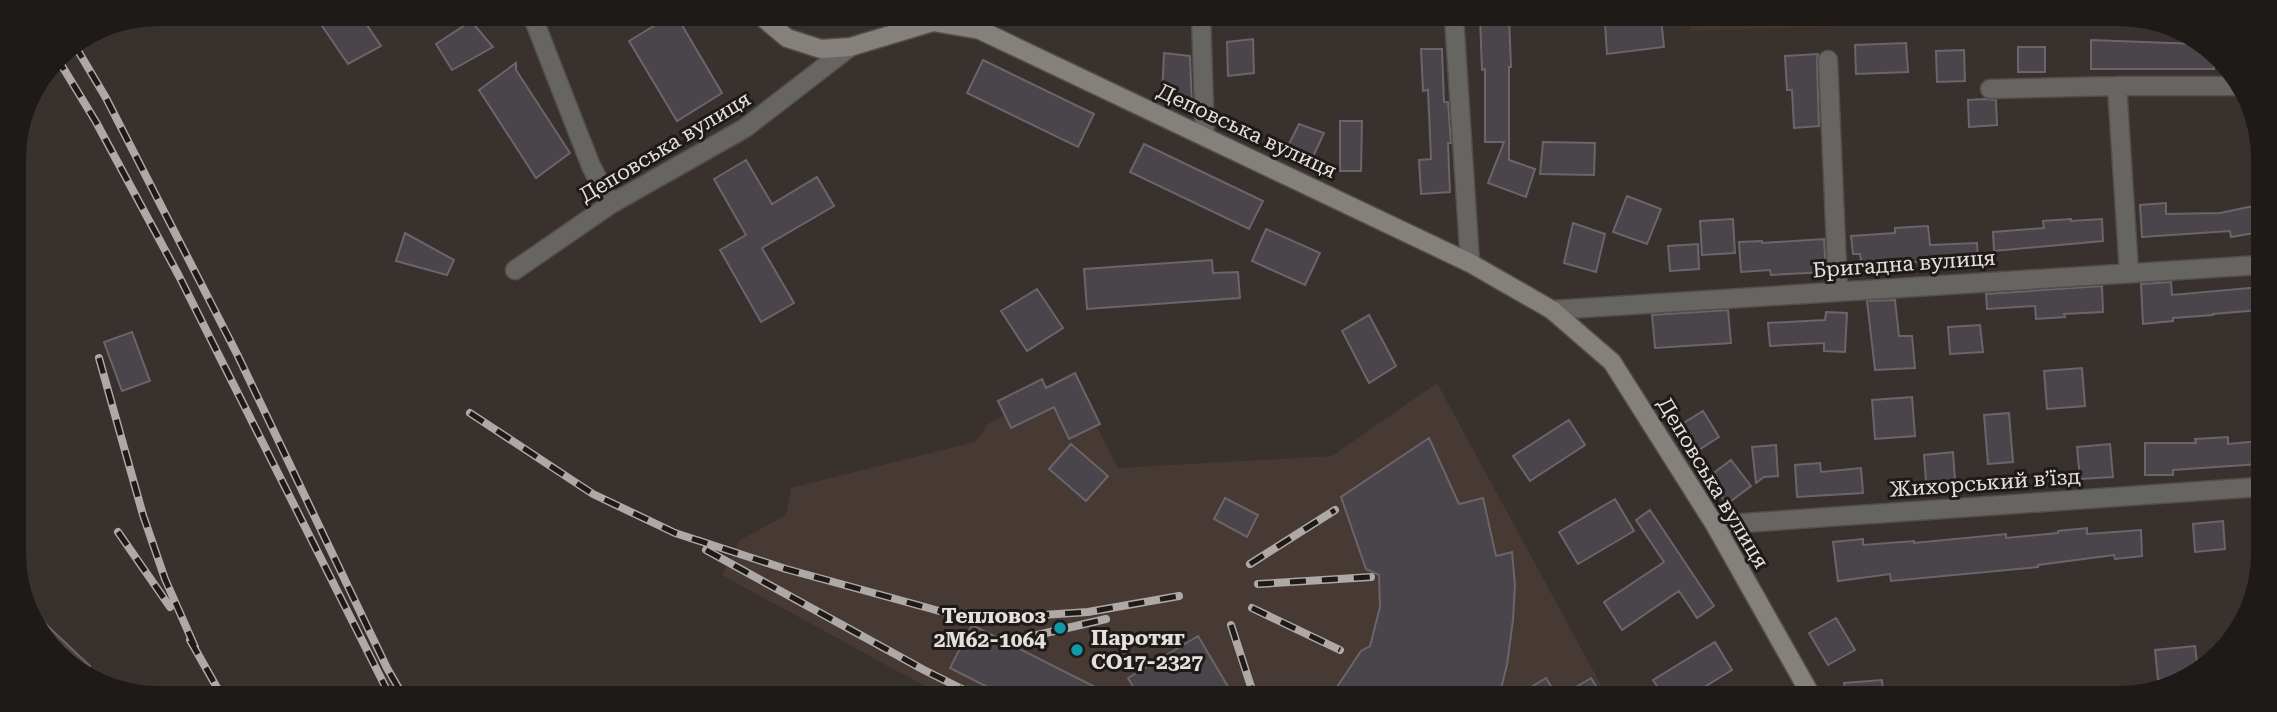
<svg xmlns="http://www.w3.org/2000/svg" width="2277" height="712" viewBox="0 0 2277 712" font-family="'Roboto Serif',serif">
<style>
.built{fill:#473933}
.education{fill:#433929}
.building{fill:#4a444b;stroke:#6b646b;stroke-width:2}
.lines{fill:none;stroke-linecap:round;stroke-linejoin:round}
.street-casing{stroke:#554d4a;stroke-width:21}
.secondary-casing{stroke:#554d4a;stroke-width:21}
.street{stroke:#676562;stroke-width:18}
.secondary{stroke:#84817c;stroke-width:18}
.rail-casing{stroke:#aea8a6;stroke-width:8}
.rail{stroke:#1d1a18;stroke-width:5;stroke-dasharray:16;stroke-linecap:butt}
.culture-dot{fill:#0f9aa8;stroke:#1d1a18;stroke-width:2.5}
.labels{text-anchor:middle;stroke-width:6;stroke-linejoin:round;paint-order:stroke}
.street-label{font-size:21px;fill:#e5dfdd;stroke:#1d1a18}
.poi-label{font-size:21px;font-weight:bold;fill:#e5dfdd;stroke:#1d1a18;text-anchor:end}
</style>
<rect width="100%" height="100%" fill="#39312e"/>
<path class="built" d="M1072,378l46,90 214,-12 105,-73 170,313 -666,-1 -219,-120 18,-35 46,-25 5,-27 184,-46 13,-18z"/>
<path class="education" d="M1690,18l368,1 -368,12z"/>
<path class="building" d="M314,14l46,1 21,31 -33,18z
M672,15h4l46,78 -45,28 -48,-80z
M1480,17h29l2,50h-2v93l26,9 -9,28 -38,-14 16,-41h-19v-73l-3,1z
M1661,18l3,29 -57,7 -2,-30z
M471,21l22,26 -41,23 -16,-26z
M1253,39l1,34 -26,3 -1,-34z
M2091,40l106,4 17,11v14h-123z
M1906,43l2,29 -52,2 -1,-29z
M2018,47h27v25h-27z
M1421,49h21l2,53h4l3,41h-3l2,49 -29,2 -2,-34 12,-1 -3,-69 -5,1z
M1964,50l1,31 -28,1 -1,-31z
M1164,53l26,3 2,51 -30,-12z
M1818,54l-1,6 2,66 -25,2 -2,-38h-5l-2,-34z
M983,60l111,54 -16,33 -111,-54z
M516,63v7l54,83 -34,25 -57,-88z
M1985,99l11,1 1,25 -28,2 -1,-27z
M1340,121h22l-1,50h-21z
M1299,124l25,9 -13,28 -26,-9z
M1543,142l52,1 -1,32 -54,-1z
M1144,144l119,57 -14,28 -119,-57z
M746,160l26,44 45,-27 17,29 -72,42 32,55 -33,19 -41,-72 26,-15 -32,-56z
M1627,196l34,13 -14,35 -34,-12z
M2166,203v11l54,-1 38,-8 2,27 -29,5 -1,-6 -88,6 -2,-32z
M1733,219l2,34 -33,2 -2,-34z
M2071,219v2l31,-2 1,22 -109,10 -1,-19 51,-4 -1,-7z
M1573,223l32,11 -9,38 -32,-9z
M1928,226l2,19 47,-2 1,18 -37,2v-3l-79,6 -2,-12h-7l-2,-18 44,-3v-5z
M1266,229l54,24 -15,32 -53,-24z
M405,233l49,27 -7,15 -51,-14z
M1824,239l2,33 -55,3 -1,-5 -29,2 -2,-30 23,-1v2z
M1698,244l1,25 -29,2 -2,-25z
M1212,260l1,13 25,-1 2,26 -153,11 -3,-40z
M2171,282l1,13 88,-8 -1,23 -46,4v1l-40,3v3l-30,3 -2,-40z
M2102,286l1,26 -39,2 1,3 -29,2 -1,-13 -48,3 -1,-15z
M1037,289l26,39 -36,23 -26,-40z
M1895,300l4,36h13l3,32 -40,2 -8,-69z
M1728,310l3,33 -76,5 -3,-33z
M1826,312l21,1 -2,39 -21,-1v-8l-54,3 -2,-23 57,-3z
M1369,315l27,51 -27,17 -27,-52z
M1980,325l3,27 -33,2 -2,-27z
M132,332l18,49 -28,10 -18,-49z
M2082,368l3,38 -38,3 -3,-38z
M1075,373l25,51 -31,15 -15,-32 -43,21 -13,-27 44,-22 4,9z
M1912,397l3,39 -40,3 -3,-39z
M1703,411l16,26 -25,16 -17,-26z
M2009,413l4,49 -25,2 -4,-49z
M1569,420l16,25 -55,36 -17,-25z
M2228,437v7l31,-3v23l-86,6v5h-28v-32h51l-1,-4z
M1429,438l30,66 24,-6 13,58 16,-4 3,33 -2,35 -6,45 -8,31h-23l-13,-5 -3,5h-129l30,-45 9,-5 10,-39 -1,-32 -13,-6 -25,-72z
M1071,444l37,32 -22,25 -37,-32z
M2110,444l3,33 -33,2 -3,-32z
M1776,445l2,31 -14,1 -8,6 -4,-36z
M1953,452l2,28 -29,2 -2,-27z
M1731,460l20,26 -24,18 -20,-26z
M1820,463l1,9 40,-4 2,25 -66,4 -2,-32z
M1225,498l33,17 -11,22 -33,-18z
M1615,499l19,32 -56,33 -19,-32z
M1650,510l64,96 -17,12 -18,-27 -57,39 -18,-28 60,-40 -28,-42z
M2223,521l2,28 -30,3 -2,-28z
M2087,528v6l54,-4 1,26 -27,3 -1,-4 -76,10v2l-147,14 -1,-7 -52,7 -5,-39 30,-3v6l51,-4v2l92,-9v4l52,-5v-2z
M34,613l56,53 -4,5 -36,-22 -17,-35z
M1836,618l19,32 -27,15 -19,-32z
M972,625l139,70h-108l-53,-27z
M1198,636l32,54 -9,6 -83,-1 -10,-17z
M1715,642l17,28 -44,27h-24l-11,-17z
M2195,646l3,25 -16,6 -24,3 -3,-30z
M1546,678l11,18h-41z
M1591,678l11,18h-41z
M1882,680l2,17h-38l-2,-14z"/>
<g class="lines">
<g class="street-casing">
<path id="street" d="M532,15l59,151 20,38
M1201,17l4,120
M1454,17l16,246
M1828,60l10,231
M2117,86l12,186
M1990,89l127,-3h121
M515,270l96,-66 134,-76 105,-81
M1552,310l708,-45
M1715,525l544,-38"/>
</g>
<g class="secondary-casing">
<path id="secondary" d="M761,16l26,22 34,11 29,-2 83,-25 47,8 490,233 82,47 60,52 103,163 97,172"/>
</g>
<use href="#street" class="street"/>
<use href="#secondary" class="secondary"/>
<g class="rail-casing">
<path id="rail" d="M74,44l32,54 131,256 150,314 15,26
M56,56l40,66 83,154 210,418
M99,358l44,157 22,64 30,68
M470,413l123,81 82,39 111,36 157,43 68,5 77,-5 91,-16
M118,532l52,75
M706,550l218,120 50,25
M1250,564l85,-54
M1258,584l113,-7
M1252,608l88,42
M1231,625l23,71
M1020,639l86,-20
M190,640l30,53"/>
</g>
<use href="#rail" class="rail"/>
</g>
<g class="culture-dot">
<circle cx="1060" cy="628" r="7"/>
<circle cx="1077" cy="650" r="7"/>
</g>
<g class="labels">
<g class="street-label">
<text transform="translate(1247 131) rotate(25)" y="7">Деповська вулиця</text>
<text transform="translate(665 147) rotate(-31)" y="7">Деповська вулиця</text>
<text transform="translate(1904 264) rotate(-4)" y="7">Бригадна вулиця</text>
<text transform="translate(1713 483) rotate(59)" y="7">Деповська вулиця</text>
<text transform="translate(1985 483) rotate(-4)" y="7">Жихорський в’їзд</text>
</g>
<g class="poi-label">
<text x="1046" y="623">Тепловоз<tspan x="1046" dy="24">2М62-1064</tspan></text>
<text x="1091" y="645" text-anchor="start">Паротяг<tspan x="1091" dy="24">СО17-2327</tspan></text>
</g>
</g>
<path d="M0 0H2277V712H0ZM158 26H2119A132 132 0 0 1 2251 158V554A132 132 0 0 1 2119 686H158A132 132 0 0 1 26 554V158A132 132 0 0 1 158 26Z" fill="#1d1a18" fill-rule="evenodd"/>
</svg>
